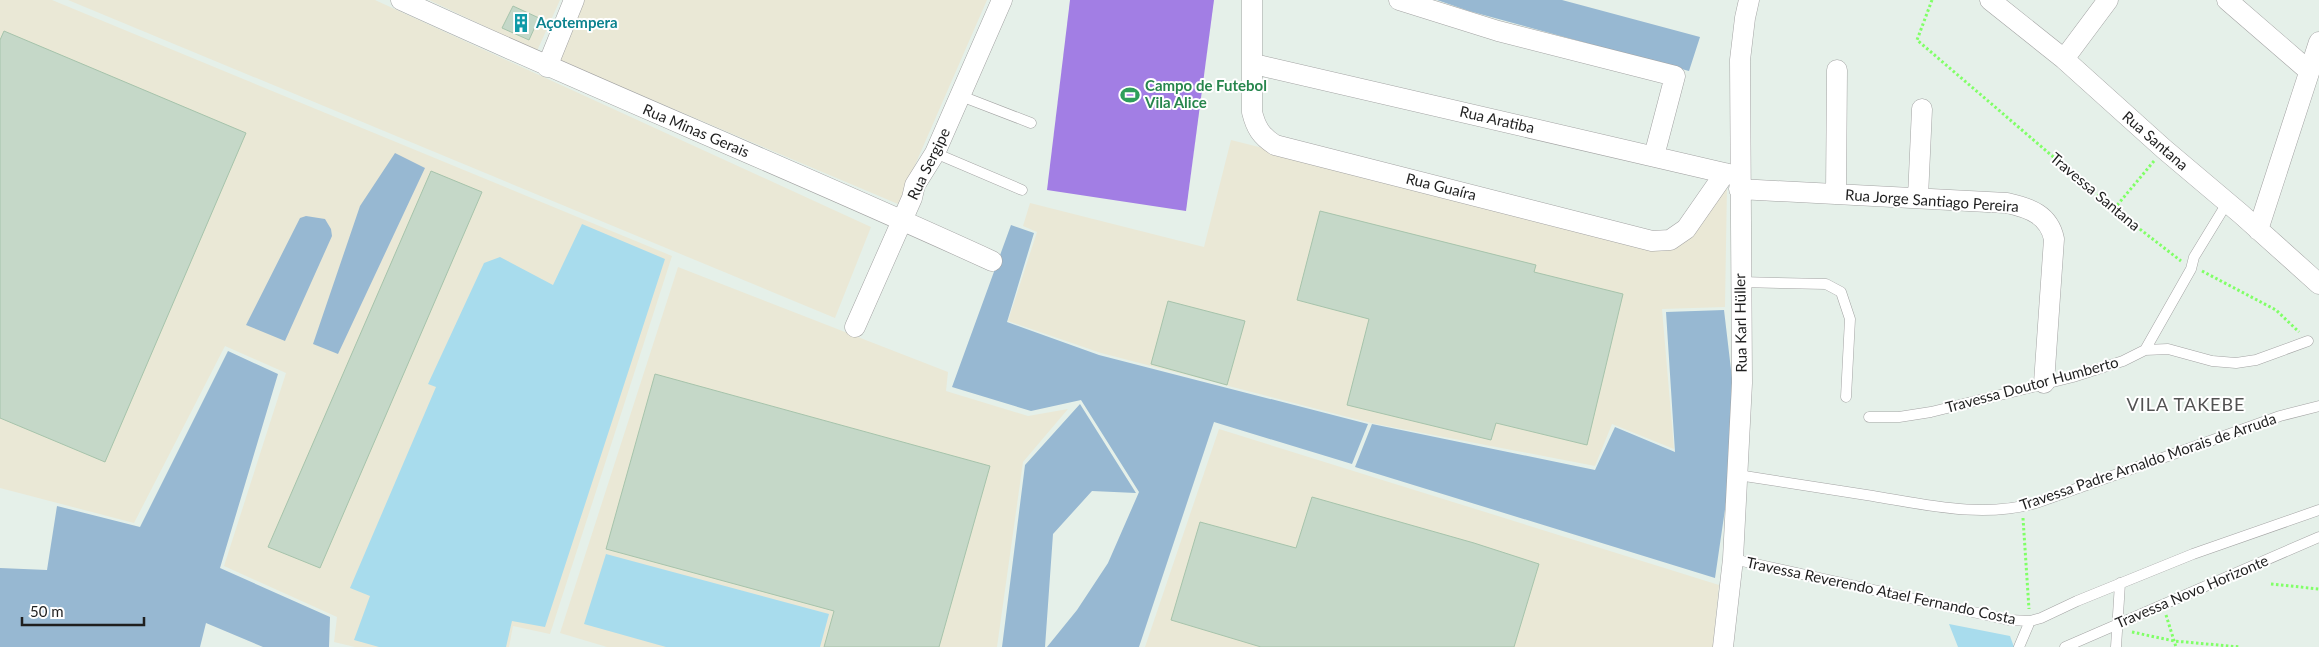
<svg xmlns="http://www.w3.org/2000/svg" width="2319" height="647" viewBox="0 0 2319 647" font-family="Lato,sans-serif">
<style>
.industrial{fill:#eae8d6}
.grass{fill:#a8dced}
.forest{fill:#97b8d2}
.pitch{fill:#a27ee4}
.building{fill:#c5d8c8;stroke:#a6c3ab}
.lines{fill:none;stroke-linecap:round;stroke-linejoin:round}
.lane-casing{stroke:#a3a3a3;stroke-width:11}
.street-casing{stroke:#a3a3a3;stroke-width:21}
.path{stroke:#80ff67;stroke-width:3;stroke-dasharray:2.5 2.5;stroke-linecap:butt}
.lane{stroke:#fff;stroke-width:10}
.street{stroke:#fff;stroke-width:20}
.labels{text-anchor:middle;stroke-width:4;stroke-linejoin:round;paint-order:stroke}
.culture-label{font-size:15px;font-weight:bold;fill:#0d838f;stroke:#fff;text-anchor:start}
.leisure-label{font-size:15px;font-weight:bold;fill:#27864d;stroke:#fff;text-anchor:start}
.street-label{font-size:15px;fill:#1f1f1f;stroke:#fff}
.quarter-label{font-size:18px;letter-spacing:1px;fill:#525252;stroke:#fff}
</style>
<rect width="100%" height="100%" fill="#e5f0e9"/>
<path class="industrial" d="M0,0h52l620,256 -122,378 -37,-8 -4,21h-154l-21,-5 3,-25 -113,-51 62,-193 -61,-27 -91,177 -134,-35z
M68,0h307l496,227 -36,91z
M429,0h131l-23,51z
M584,0h403l-89,204 -340,-144z
M1231,140l440,110 56,-66 -2,123 -63,2 12,140 -62,-25 -17,42 -224,-43 -270,-70 -93,-32 29,-89 -14,-6 7,-23 174,44z
M678,267l270,105 -2,19 82,25 40,-7 -45,53 -26,185h-390l-47,-14z
M1219,429l500,156 -6,62h-568z"/>
<path class="grass" d="M582,224l83,35 -120,368 -33,-6 -6,26h-127l-25,-7 16,-44 -20,-8 86,-201 -8,-3 56,-121 16,-6 53,28z
M606,554l223,60 -9,33h-154l-82,-23z
M1949,624l61,12 4,11h-56z"/>
<path class="forest" d="M1437,0h125l138,37 -11,34 -220,-60z
M395,153l30,15 -87,186 -25,-10 47,-138z
M306,216l19,3 6,10 1,7 -47,105 -39,-16 54,-107z
M1011,225l23,8 -27,89 92,33 269,69 -16,40 -138,-42 -75,225h-92l30,-37 31,-47 31,-71 -58,-92 -50,11 -79,-24z
M1724,310l8,68 -2,97 -15,103 -360,-111 17,-43 223,46 20,-43 60,25 -9,-140z
M228,351l50,23 -58,194 110,49 -1,30h-66l-57,-24 -6,24h-200v-79l47,2 10,-64 83,21z
M1080,404l56,89 -44,-2 -39,43 -8,113h-43l23,-182z"/>
<path class="pitch" d="M1070,0h144l-28,211 -139,-21z"/>
<path class="building" d="M513,6l26,12 -10,22 -27,-12z
M4,31l242,102 -141,329 -105,-44v-378z
M431,171l51,21 -162,376 -52,-21z
M1320,211l216,54 -2,7 89,22 -36,151 -91,-22 -5,17 -144,-35 22,-86 -72,-19z
M1168,301l77,20 -18,64 -76,-21z
M655,374l335,92 -51,181h-115l10,-36 -228,-62z
M1312,497l162,46 65,21 -25,83h-253l-90,-27 29,-98 96,26z"/>
<g class="lines">
<g class="lane-casing">
<path id="lane" d="M961,96l70,27
M935,153l87,37
M1740,282l86,2 15,8 9,27 -4,78
M2145,350l23,-1 44,12 24,2 20,-3 52,-19
M1869,417h30l32,-5 142,-35 50,-16 22,-11 46,-81 3,-12 33,-54
M1738,475c45,7 90,14 135,21 54,9 112,23 166,6l241,-86 39,-10
M1733,559l276,61 21,1 11,-3 36,-17 116,-47 126,-44
M2019,647l11,-26
M2065,647l254,-110
M2116,647l4,-64"/>
</g>
<g class="street-casing">
<path id="street" d="M401,0c196,90 395,171 591,261
M1252,0v112c4,16 9,24 23,33l377,96 18,-1 16,-11 39,-56
M1399,0l99,31 177,45 -21,80
M1990,0l74,59 100,90 77,65 78,70
M2227,0l82,71
M2064,59l44,-59
M1254,64l483,112
M547,67l27,-67
M1739,189l268,14c23,5 42,12 47,36l-10,144
M1836,193l1,-123
M1918,197l4,-88
M2258,230l61,-188
M855,327l57,-129 3,-13 20,-32 67,-153
M1723,647l10,-88 9,-176 -2,-323 5,-42 4,-18"/>
</g>
<path class="path" d="M1932,0l-15,40 197,169 67,52
M2114,209l40,-48
M2202,271l74,39 23,22
M2023,518l6,91
M2271,584l48,5
M2166,615l10,32
M2132,632l42,9 66,6"/>
<use href="#lane" class="lane"/>
<use href="#street" class="street"/>
</g>
<defs>
<g id="building-bare" transform="scale(1.5)"><path d="M-4-6H4V6H1V3H-1V6H-4ZM-2.5-4.3h1.7v1.8h-1.7ZM.8-4.3h1.7v1.8H.8ZM-2.5-1h1.7V.8h-1.7ZM.8-1h1.7V.8H.8Z" fill="#0f9aa8" stroke="#fff" stroke-width="2.5" paint-order="stroke"/></g>
<g id="stadium-bare" transform="scale(1.5)"><path d="M0-5a6.5 5 0 1 0 0 10a6.5 5 0 1 0 0-10ZM-3.5-1.8h7v3.6h-7Z" fill="#2e9e5b" stroke="#fff" stroke-width="2.5" paint-order="stroke"/></g>
</defs>
<g fill-rule="evenodd">
<use href="#building-bare" x="521" y="23"/>
<use href="#stadium-bare" x="1130" y="95"/>
</g>
<g class="labels">
<g class="culture-label">
<text x="536" y="28">Açotempera</text>
</g>
<g class="leisure-label">
<text x="1145" y="91">Campo de Futebol<tspan x="1145" dy="17">Vila Alice</tspan></text>
</g>
<g class="street-label">
<text transform="translate(1497 120) rotate(13)" y="5">Rua Aratiba</text>
<text transform="translate(696 131) rotate(23)" y="5">Rua Minas Gerais</text>
<text transform="translate(2155 141) rotate(41)" y="5">Rua Santana</text>
<text transform="translate(929 164) rotate(-64)" y="5">Rua Sergipe</text>
<text transform="translate(1441 187) rotate(14)" y="5">Rua Guaíra</text>
<text transform="translate(2095 192) rotate(40)" y="5">Travessa Santana</text>
<text transform="translate(1932 201) rotate(4)" y="5">Rua Jorge Santiago Pereira</text>
<text transform="translate(1741 323) rotate(-91)" y="5">Rua Karl Hüller</text>
<text transform="translate(2032 385) rotate(-15)" y="5">Travessa Doutor Humberto</text>
<text transform="translate(2148 462) rotate(-19)" y="5">Travessa Padre Arnaldo Morais de Arruda</text>
<text transform="translate(1881 591) rotate(12)" y="5">Travessa Reverendo Atael Fernando Costa</text>
<text transform="translate(2192 592) rotate(-23)" y="5">Travessa Novo Horizonte</text>
</g>
<g class="quarter-label">
<text x="2186" y="411">VILA TAKEBE</text>
</g>
</g>
<path d="M22 617v8h122v-8" fill="none" stroke="#1f1f1f" stroke-width="2.5"/>
<text x="30" y="617" font-size="15" fill="#1f1f1f" stroke="#ffffff" stroke-width="4" paint-order="stroke">50 m</text>
</svg>
